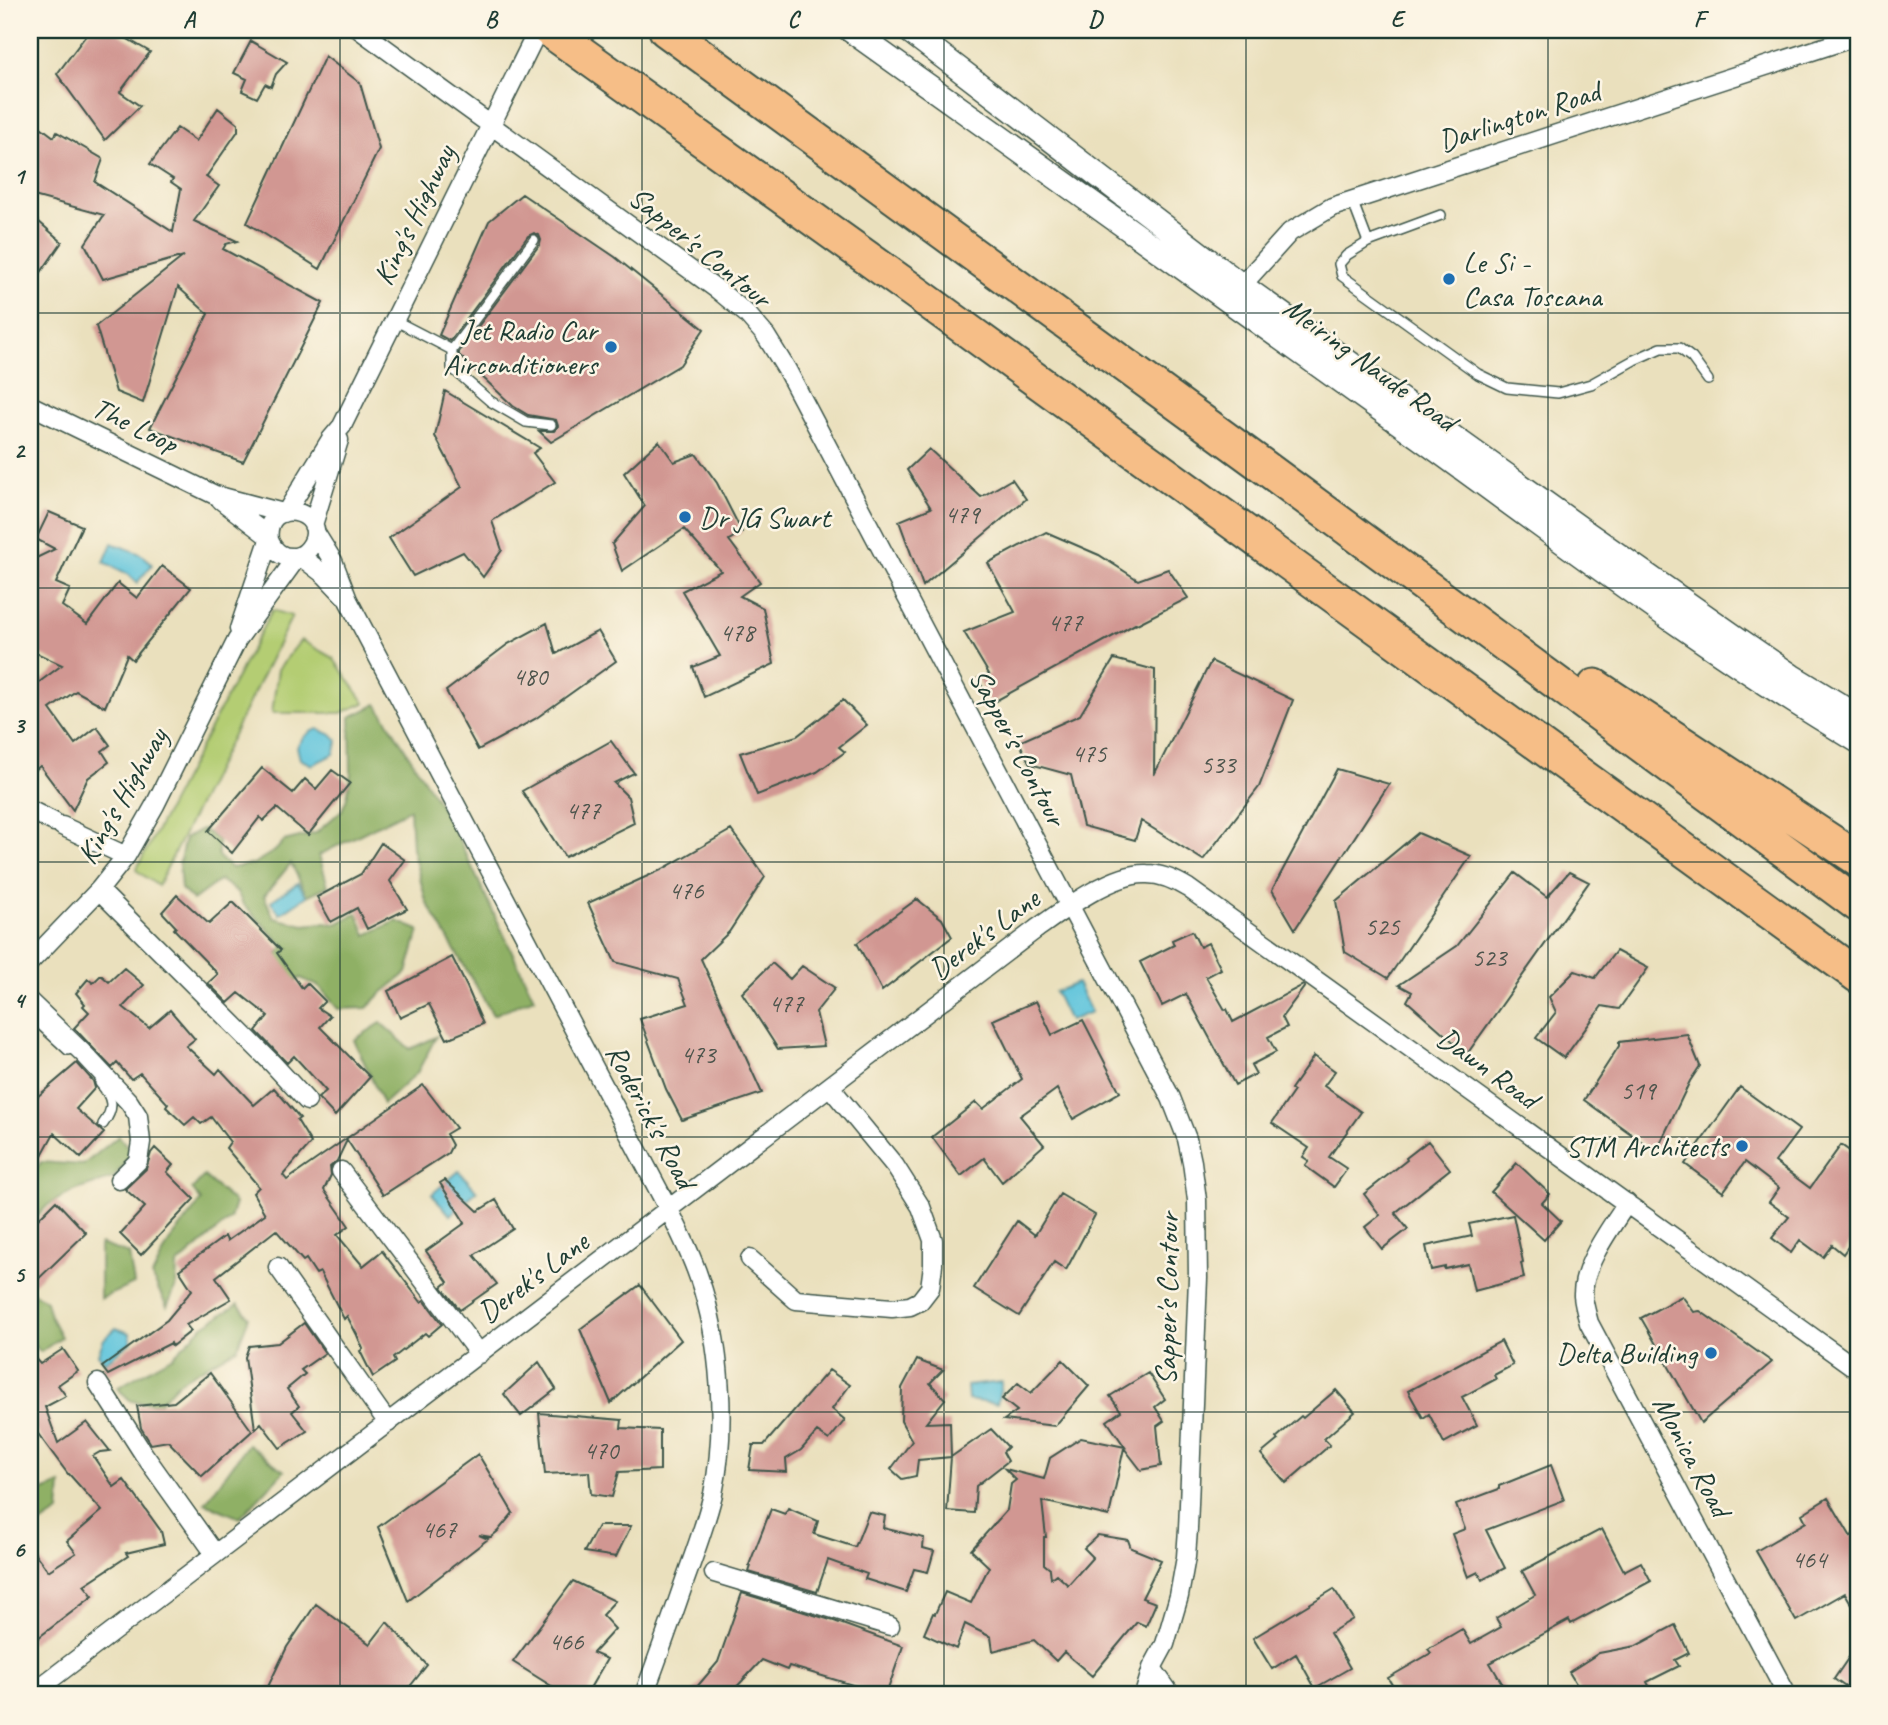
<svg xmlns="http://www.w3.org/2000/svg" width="1888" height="1725" viewBox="0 0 1888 1725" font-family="Caveat,sans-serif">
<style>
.green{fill:#b4cd73;stroke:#6a8554;stroke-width:2}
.forest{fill:#8fb065;stroke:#57764c;stroke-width:2}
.water{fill:#5ec4dc;stroke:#3e8088;stroke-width:2}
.building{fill:#d19792}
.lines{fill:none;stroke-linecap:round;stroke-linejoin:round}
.service-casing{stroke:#3d5549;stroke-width:12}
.minor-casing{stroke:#3d5549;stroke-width:21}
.tertiary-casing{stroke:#3d5549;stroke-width:26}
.motorway-casing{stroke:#3d5549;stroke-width:37}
.service{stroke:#fff;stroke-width:9}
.minor{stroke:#fff;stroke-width:18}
.tertiary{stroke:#fff;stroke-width:23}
.motorway{stroke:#f6be87;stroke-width:33}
.grid{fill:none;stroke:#1f3d34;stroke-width:2;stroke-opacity:0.55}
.poi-dot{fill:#1f6fb2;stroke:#fcf5e5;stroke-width:2.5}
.labels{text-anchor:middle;stroke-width:5;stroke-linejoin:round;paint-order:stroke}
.number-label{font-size:26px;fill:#4c544c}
.street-label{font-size:30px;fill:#1f3d34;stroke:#fcf5e5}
.poi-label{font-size:30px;fill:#1f3d34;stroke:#fcf5e5;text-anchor:end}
.neatline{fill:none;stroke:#1f3d34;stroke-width:2.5}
.grid-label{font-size:23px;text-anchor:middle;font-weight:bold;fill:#1f3d34}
</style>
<rect width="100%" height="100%" fill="#fcf5e5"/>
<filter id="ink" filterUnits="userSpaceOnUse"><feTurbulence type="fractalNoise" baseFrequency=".0143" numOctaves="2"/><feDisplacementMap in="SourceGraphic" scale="14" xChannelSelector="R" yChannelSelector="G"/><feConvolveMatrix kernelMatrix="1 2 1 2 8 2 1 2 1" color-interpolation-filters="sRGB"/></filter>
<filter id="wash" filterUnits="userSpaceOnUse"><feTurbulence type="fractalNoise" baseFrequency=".00686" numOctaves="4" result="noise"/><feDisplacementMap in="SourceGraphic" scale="28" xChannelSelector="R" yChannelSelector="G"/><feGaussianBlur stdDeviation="1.57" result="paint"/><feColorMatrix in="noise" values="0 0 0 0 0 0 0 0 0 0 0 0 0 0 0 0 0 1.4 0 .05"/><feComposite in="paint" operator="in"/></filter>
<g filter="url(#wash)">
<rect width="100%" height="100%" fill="#eae0bd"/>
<path class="green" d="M272,610l20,6 -134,270 -22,-16z
M301,640l32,18 32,45 -24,10h-69l6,-44z"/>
<path class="forest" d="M377,704l74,119 83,175 -41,17 -67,-114 -14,-53 -2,-39 -91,46 9,31 -21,10 -16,-33 -27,33 10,22 30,7 19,-2 14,1 20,-11 9,22 31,-14 22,9 -12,43 -25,20 -15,15 -29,1 -18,-22 -19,-9 -18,9 -25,-11 26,-30 -41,-42 -6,-12 -17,-12 -27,20 -12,-11 -2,-25 6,-26 17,-9 16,11v16l13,12 22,-4 23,-14 8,-9 32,-8 26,-23 5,-12 4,-25 -1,-56z
M381,1023l29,26 26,-12 -19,36 -34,31 -29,-64z
M119,1136l14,18 -20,24 -39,13 -25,13 -19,19v-45l11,-16 42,3z
M204,1176l31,27 -5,16 -53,46 -1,22 -9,20 -15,-31 17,-34 32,-41 -9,-12z
M100,1244l29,10 5,30 -34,15z
M30,1290l16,11 4,15 11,21 -20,15 -11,-10z
M238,1304l11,13 -12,31 -58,34 -21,22 -27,-3 -14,-13 56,-32 29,-29z
M248,1444l36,27 -44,47 -35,-15z
M61,1484l-2,28 -29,19v-39l3,3z"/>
<path class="water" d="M112,543c13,6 33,9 40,22l-15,18 -9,-9 -24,-12z
M318,729l16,7 4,5 -4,13 -22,11 -12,-6 -3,-12c5,-9 11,-16 21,-18z
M298,883l9,13 -27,18 -9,-13z
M1077,983l14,29 -22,9 -14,-29z
M459,1171l18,20 -27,24 -18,-21z
M116,1328l14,5 1,9 -26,20 -7,-8 6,-15z
M1002,1382l-5,22 -29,-4 -1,-14z"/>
<g id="blocks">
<path class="building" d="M90,30h22l38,22 -30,40 20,14 -35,34 -48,-66z
M251,41l36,21 -11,12 -5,13 -6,-3 -8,14 -15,-7 5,-12 -13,-6z
M325,56l35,27 19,66 -59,120 -73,-46z
M218,108l20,16v7l-32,46 13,9 -25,35 43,20 -11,3 -3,5 100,54 -80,159 -93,-34 58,-114 -30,-27 -35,116 -27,-11 -20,-66 88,-70 -81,23 -18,-35 19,-29 -74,-20v-76l24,18 3,-5 46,27 -8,23 78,50 8,-43 -10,-7 2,-3 -23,-15 27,-36 19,13z
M522,194l93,63 89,72 -24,36 -129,77 -12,-11h15l4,-5 -2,-6 -28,-5 -15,-9 -54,-51v-3l81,-108 1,-4 -2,-5 -5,-2 -6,3 -78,105 -11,-6 50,-114z
M30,214l32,28 -32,46z
M445,391l95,57 -7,5 22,29 -63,39 10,29 -19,27 -20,-25 -50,24 -24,-38 73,-51 -27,-51z
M659,441l15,21 22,-8 21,29 25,49 -13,8 31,42 -20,14 23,12 11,56 -70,33 -11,-30 27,-11 -38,-65 39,-20 -37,-42 -62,42 -10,-27 33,-38 -21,-33z
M929,449l52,48 31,-18 14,20 -103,87 -24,-65 32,-13 -24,-38z
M49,512l33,14 -26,57 14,6 -8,17 25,18 31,-41 19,15 25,-32 29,22 -58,72 -6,-5 -22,52 -29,-16 -26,18 25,35 22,-17 13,18 -8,6 7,11 -21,16 -15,32 -33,-44 -10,8v-85l32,-24 -32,-15v-89l25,-12 -19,-10z
M1046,532l53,23 39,25 30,-11 20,29 -53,27 2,-2 -147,81 -12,-26 11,-4 -25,-42 51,-20 -27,-49z
M547,623l9,31 42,-23 18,30 -81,58 -57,31 -32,-59 62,-47z
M1114,659l41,11 -1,105 57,-114 82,39 -34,87 -56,73 -62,-39 -6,19 -52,-14 -12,-51 -41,-11 -11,-22 61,-27z
M843,700l24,25 -28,22 6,5 -28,20 -60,23 -17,-42 57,-17z
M611,741l23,32 -20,10 14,14 6,26 -69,34 -43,-66z
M262,768l31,25 12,-14 11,10 16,-19 18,13 -42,52 -31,-27 -14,13 -3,-4 -28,36 -24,-22z
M1337,769l52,15 -94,145 -23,-39z
M731,830l34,47 -36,55 -28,27 61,134 -80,27 -16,-31 -26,-70 48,-15 -10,-25 -63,-17 -27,-59 73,-33z
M1418,833l53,23 -83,122 -43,-26 -9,-51z
M381,843l24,17 -15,21 17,28 -40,20 -10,-21 -26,14 -14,-25 44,-23z
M1569,872l20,10 -122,172 -60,-53 5,-9 -13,-7 58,-39 58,-73 32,24z
M177,895l32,29 24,-22 48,48 -4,3 25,35 5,-5 18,18 -7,7 12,8 -10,11 50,50 -35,39 -17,-18 8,-7 -32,-35 -7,7 -31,-32 12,-15 -29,-23 -11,10 -20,-20 10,-9 -44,-45 2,-2 -14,-15z
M917,899l25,20 10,18 -70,54 -25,-48z
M1192,931l8,16 8,-4 13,26 -15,8 19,33 2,-1 6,13 70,-37 2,1 -23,31 5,10 -19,10 8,15 -25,13 5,9 -21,11 -49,-91 -24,12 -22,-44 34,-17 -2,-5z
M1616,951l32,17 -29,41 -17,-3 -38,52 -28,-20 20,-26 -7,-15 26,-26 20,7z
M452,957l15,30 16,37 -36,15 -18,-35 -29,14 -12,-27z
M772,963l18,16 12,-13 33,22 -19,24 8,34 -46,3 -36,-56z
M124,968l20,17 -21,22 26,21 21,-18 25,29 -9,7 30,28 4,-5 34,36 20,-17 26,30 -3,2 14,23 -28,32 4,5 136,-95 33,43 -10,6 6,11 -4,8 -65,42 -36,-55 -10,21 -7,6 1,8 -7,15 25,36 -12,9 26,31 19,-15 39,51 3,-2 18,24 -14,12 -3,-3 -32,25 2,4 -22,15 -13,-26 3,-2 -6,-14 -10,-19 -3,3 -24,-47 -4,2 -10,-15 -3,2 -27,-31 -60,47 15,22 -45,26 5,6 -19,15 -1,-3 -63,32 -6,-8 65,-47 25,-30 -13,-20 46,-34 2,5 38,-27 -12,-21 6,-6 -33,-39 4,-6 -19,-25 -10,7 -7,-7 -9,8 -19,-18 2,-3 -28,-31 -9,6 -14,-16 -5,5 -38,-40 15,-16 -6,-6 2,-2 -9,-11 12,-14 5,4 8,-8 8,7z
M1036,1001l16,34 31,-15 37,72 -47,27 -16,-30 -37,27 24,29 -42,37 -18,-24 -23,18 -29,-39 44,-35 7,7 39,-30 -29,-59z
M1687,1034l13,32 -10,15 -34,71 -72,-52 35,-54v-4z
M1314,1056l21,15 -11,15 37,26 -32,45 18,12 -13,18 -29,-21 4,-5 -6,-4 6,-9 -37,-25 22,-32 -3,-2z
M77,1063l16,18 2,7 -19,21 28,24 -23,25 -27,-25 -24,44v-74z
M1740,1087l59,43 -24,32 35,26 31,-43 17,12v75l-15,22 -11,-9 -9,12 -23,-17 -9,13 -19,-15 17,-21 -20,-15 10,-14 -34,-26 -22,30 -38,-28z
M1428,1141l22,28 -55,44 13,16 -26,20 -17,-22 15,-12 -16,-21 43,-34 -1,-2z
M155,1148l18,17 -6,7 27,27 -53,56 -21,-21 25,-27 -20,-18 21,-20 5,-16z
M1517,1163l33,31 -8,9 19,18 -17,19 -53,-48z
M445,1180l33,31 18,-11 17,29 -39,26 23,29 -37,26 -18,-23 6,-5 -22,-31 39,-28 -25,-40z
M1060,1194l35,21 -29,55 -12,-8 -35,54 -45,-28 43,-67 18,14z
M56,1201l30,32 -56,54v-60z
M1513,1215l10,47 -2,1 3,15 -50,13 -6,-27 -23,5v-2l-14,3 -5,-24 46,-10 -3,-12z
M640,1285l41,55 -70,63 -31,-74z
M1682,1296l12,16 6,-1 72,51 -71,61 -60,-105z
M304,1323l21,30 -24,17 4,4 -18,15 12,17 -7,6 15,19 -27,17 -19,-25 -6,6 -10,-72 4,-11 29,-3z
M1501,1341l12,24 -19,10 2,4 -34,18 15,28 -33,18 -15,-29 -6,4 -15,-27z
M63,1349l15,22 -20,14 8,11 -21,11 13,36 29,-21 23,29 -10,1 -7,4 21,31 10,-7 37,51 3,13 -38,9 2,3 -44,29 9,11 -63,48v-97l18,24 28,-18 -9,-12 35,-30 -33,-37h-1l-38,-51v-70l10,11z
M917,1360l26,10 -13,13 15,16 -19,24 24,-1 1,35 -33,3 -2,16 -14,3 -11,-10 21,-28 -11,-20 1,-33z
M1063,1360l26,26 -34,40 -51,-6 13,-9 -15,-12 16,-16 13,10z
M539,1362l17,27 -35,27 -17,-22z
M829,1370l21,15 -18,24 13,11 -16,20 -12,-8 -16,18 -15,9 1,13 -38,-2 4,-25h11z
M210,1373l42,58 -50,45 -34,-35 -17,3 -10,-16 -4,-22 37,-4z
M1148,1373l17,26 -10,8 9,14 -7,5 4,40 -20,4 -17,-22 -15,68 -67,-15 4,36h-2v27l6,5 1,9 5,-4 12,11 25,-28 -9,-9 14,-13 30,5 3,8 30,12 -19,38 14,5 -10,23 -9,-4 -45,54 -28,-24 -8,9 -22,-21 -41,11 -2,-14 -26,-13 -9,25 -32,-15 9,-21 2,1 10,-22 26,11 18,-36 -18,-17 36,-40 4,-26 5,-4 -11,-11 39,10 6,-21 31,-20 44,9 -18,-26 14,-10 -11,-15z
M1336,1390l19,22 -31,27 6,6 -44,38 -25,-29 17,-14 -2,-2 25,-22 2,2z
M539,1413l83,7 -1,8 39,2v40l-41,2 -7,25 -21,-3 -2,-22 -44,2z
M991,1429l17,18 -5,5 5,9 -32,25 -2,27 -27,-2 4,-54z
M478,1454l35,59 -15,18 -7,6 -12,-2 9,4 -80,62 -30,-74z
M1551,1465l13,35 -78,30 19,38 -23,12 -4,-8 -10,5 -16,-43 13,-5 -9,-24 43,-16v-3z
M1828,1498l23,39 7,-10v88l-13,-22 -49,28 -40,-70 50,-29 -4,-8z
M788,1508l30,13 -4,13 41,13 14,-35 16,4 -2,12 41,10 -1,10 11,3 -6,21 -14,-3 -8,23 -41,-13 2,-5 -39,-14 -11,32 -68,-20 2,-6 -2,-1 22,-56 14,5z
M598,1526h33l-15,31 -32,-5z
M1602,1529l22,42 17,-9 10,19 -80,43 -2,-4 -79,43 19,32h-111l-10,-17 43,-25 -3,-4 34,-20 9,15 30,-17 -5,-9 39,-23 -13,-24z
M573,1581l42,20 -13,14 13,14 -22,24 14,6 -21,36h-20l-53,-33z
M1334,1589l19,30 -23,14 20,35 -35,20 -19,-34 -24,15 -19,-31z
M742,1593l92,28 69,25 -17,49 -97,-29 -2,4 -25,-10 -33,35h-39l28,-33z
M316,1604l54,40 17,-22 40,43 -24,30h-139l23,-48z
M1675,1625l14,28 -14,7 4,6 -32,16 7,13h-71l-14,-23 30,-19 37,-7z
M1858,1644v51h-1l-23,-16z"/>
</g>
</g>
<g filter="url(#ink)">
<use href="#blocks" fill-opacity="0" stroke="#3d5549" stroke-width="2"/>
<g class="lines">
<g class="service-casing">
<path id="service" d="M1352,200l16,42 73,-27
M534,240l-82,110v18l38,33 36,21 25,3
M1368,242l-21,13 -8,9 3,12 136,98 29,14 51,5 33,-9 43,-24 27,-12h18l13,10 16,22
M394,320l58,30
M30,1015l38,35
M100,1083c13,15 15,25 3,41"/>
</g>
<g class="minor-casing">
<path id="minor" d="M360,30l358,260 29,24 19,22 21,34 384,728 16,41 5,23 5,38 1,78 -10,251 -2,28 -7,39 -14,48 -13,24 -8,27
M1234,294l56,-62 42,-25 526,-171
M30,405l185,90 68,18
M221,500l47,36
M287,511l44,-72 11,-13 196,-396
M313,525l26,-85
M315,532l18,29 15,39 321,610c11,22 22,44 30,68 22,63 28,150 14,216 -7,29 -18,58 -28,86 -13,38 -27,77 -41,115
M300,556l25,19 19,20
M239,629l30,-89c-6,-46 61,-30 43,4 -4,7 -9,12 -17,13 -13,1 -21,-5 -26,-17
M30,810l24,12
M62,826l64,30
M99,890l173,173 35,38
M30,962l69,-72 27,-34 29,-51 82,-165 61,-84
M30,1002l55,53 44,47 9,14 3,26 -3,19 -19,19
M341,1171l138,183
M1627,1203c-16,24 -45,63 -44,93 1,10 4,19 6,27l198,372
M750,1259l46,41 96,8 18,-2 10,-5 10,-13 3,-23v-25l-12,-33 -26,-41 -65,-79
M278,1267l110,156
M98,1383l45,70 72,101
M714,1573l176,53
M1152,1668l19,27
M30,1695l1005,-765c27,-19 78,-58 112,-56 15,0 28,6 41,14l670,482"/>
</g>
<g class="tertiary-casing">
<path id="tertiary" d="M850,30c190,136 381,271 570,408 144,104 285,212 438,303
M908,30l333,255 346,248 151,106 54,37 66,40"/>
</g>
<g class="motorway-casing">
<path id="motorway" d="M549,30l370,265 939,681
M666,30l597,436 595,439
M1595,686l263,173"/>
</g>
<use href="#service" class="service"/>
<use href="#minor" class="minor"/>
<use href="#tertiary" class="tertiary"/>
<use href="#motorway" class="motorway"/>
</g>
</g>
<path class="grid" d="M340,30v1665M642,30v1665M944,30v1665M1246,30v1665M1548,30v1665M30,313h1828M30,588h1828M30,862h1828M30,1137h1828M30,1412h1828"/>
<g class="poi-dot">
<circle cx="1449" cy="279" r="7"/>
<circle cx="611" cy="347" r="7"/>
<circle cx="685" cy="517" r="7"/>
<circle cx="1742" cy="1146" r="7"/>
<circle cx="1711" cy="1353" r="7"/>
</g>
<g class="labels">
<g class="number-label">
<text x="962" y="523">479</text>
<text x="1065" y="631">477</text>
<text x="737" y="641">478</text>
<text x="530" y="685">480</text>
<text x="1089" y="762">475</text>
<text x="1218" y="773">533</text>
<text x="583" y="819">477</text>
<text x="686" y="899">476</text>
<text x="1382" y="935">525</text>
<text x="1489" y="966">523</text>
<text x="786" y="1012">477</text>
<text x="698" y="1063">473</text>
<text x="1638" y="1099">519</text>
<text x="601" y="1459">470</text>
<text x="439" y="1538">467</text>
<text x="1809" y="1568">464</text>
<text x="566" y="1650">466</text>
</g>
<g class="street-label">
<text transform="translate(1519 116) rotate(-18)" y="10">Darlington Road</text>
<text transform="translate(414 215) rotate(-64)" y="10">King's Highway</text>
<text transform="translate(700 247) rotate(39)" y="10">Sapper's Contour</text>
<text transform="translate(1370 364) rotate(36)" y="10">Meiring Naude Road</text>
<text transform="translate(135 425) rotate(26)" y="10">The Loop</text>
<text transform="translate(1018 747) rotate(62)" y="10">Sapper's Contour</text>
<text transform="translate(122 796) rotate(-60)" y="10">King's Highway</text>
<text transform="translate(984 934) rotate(-37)" y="10">Derek's Lane</text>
<text transform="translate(1488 1068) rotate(36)" y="10">Dawn Road</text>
<text transform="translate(651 1116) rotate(62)" y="10">Roderick's Road</text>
<text transform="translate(533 1277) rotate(-37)" y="10">Derek's Lane</text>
<text transform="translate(1167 1299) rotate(-89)" y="10">Sapper's Contour</text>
<text transform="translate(1692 1456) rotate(62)" y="10">Monica Road</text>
</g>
<g class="poi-label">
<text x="1463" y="272" text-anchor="start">Le Si -<tspan x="1463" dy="34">Casa Toscana</tspan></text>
<text x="597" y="340">Jet Radio Car<tspan x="597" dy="34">Airconditioners</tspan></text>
<text x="699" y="527" text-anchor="start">Dr JG Swart</text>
<text x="1728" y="1156">STM Architects</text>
<text x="1697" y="1363">Delta Building</text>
</g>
</g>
<rect width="1888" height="1725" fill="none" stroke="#fcf5e5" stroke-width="77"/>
<rect x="38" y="38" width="1812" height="1648" class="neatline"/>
<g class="grid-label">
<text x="189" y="27">A</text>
<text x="491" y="27">B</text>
<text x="793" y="27">C</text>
<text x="1095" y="27">D</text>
<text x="1397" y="27">E</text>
<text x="1699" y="27">F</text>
<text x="19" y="184">1</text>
<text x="19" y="458">2</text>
<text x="19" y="733">3</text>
<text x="19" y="1008">4</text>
<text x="19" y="1282">5</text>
<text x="19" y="1557">6</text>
</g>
</svg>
